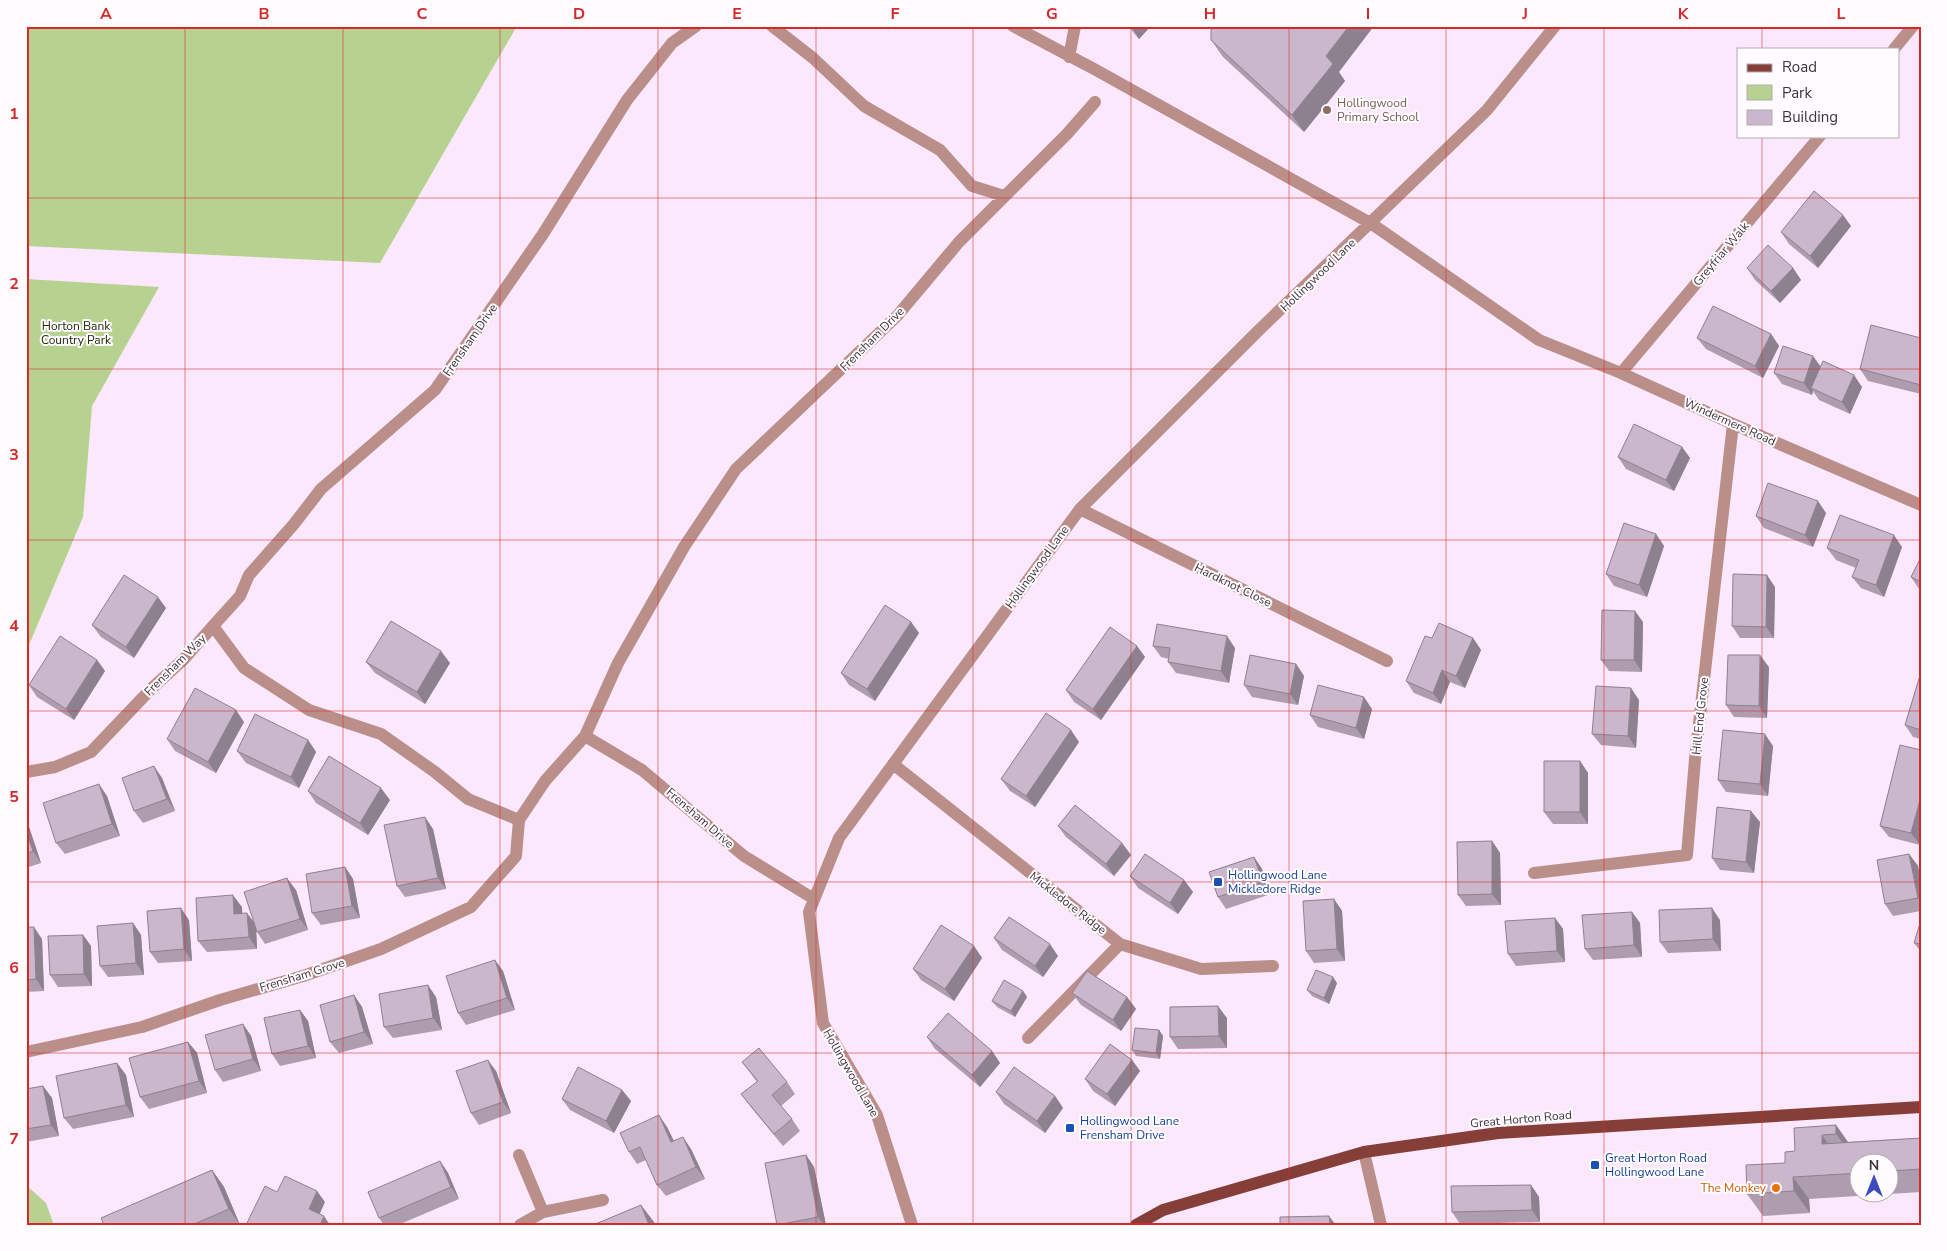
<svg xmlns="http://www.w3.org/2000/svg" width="1947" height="1251" viewBox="0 0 1947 1251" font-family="'Nunito Sans',sans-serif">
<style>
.green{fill:#b7d190}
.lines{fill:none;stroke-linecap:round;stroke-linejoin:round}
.minor{stroke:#ba8f8a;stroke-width:12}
.major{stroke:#863e38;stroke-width:12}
.wall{fill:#ae9daf;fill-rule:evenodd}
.shaded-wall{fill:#8d808f}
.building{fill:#cab7cc;stroke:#8d808f}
.grid{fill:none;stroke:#d62828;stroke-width:1;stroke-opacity:0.55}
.education-dot{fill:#8d6e63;stroke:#fffbff;stroke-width:2}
.transit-dot{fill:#1a4fb4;stroke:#fffbff;stroke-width:2}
.food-dot{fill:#e8710a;stroke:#fffbff;stroke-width:2}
.labels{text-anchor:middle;stroke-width:4;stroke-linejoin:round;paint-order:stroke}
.education-label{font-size:12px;fill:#785e54;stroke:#fffbff;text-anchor:start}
.street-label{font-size:12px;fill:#3c353d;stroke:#fffbff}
.park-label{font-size:12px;fill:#212e0a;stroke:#fffbff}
.transit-label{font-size:12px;fill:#164399;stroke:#fffbff;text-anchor:start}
.food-label{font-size:12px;fill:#c56008;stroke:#fffbff;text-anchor:end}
.neatline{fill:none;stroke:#d62828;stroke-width:2}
.grid-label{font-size:16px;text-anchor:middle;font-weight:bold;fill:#d62828}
</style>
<rect width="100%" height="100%" fill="#fbe8fd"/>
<path class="green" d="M26,26h491l-137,237 -354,-17z
M26,279l133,8 -67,119 -9,111 -57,135z
M26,1185l20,18 8,22h-28z"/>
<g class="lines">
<path class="minor" d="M772,26l41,32 51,48 76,44 32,36 32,10
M1013,26l83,44 276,154 167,116 82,33 112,51 188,81
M1894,49l19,-23
M1069,57l6,-31
M1621,373l199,-237
M1080,509l307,152
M213,626l27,-30 9,-21 45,-51 27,-35 114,-99 108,-156 84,-134 45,-57 24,-17
M585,736l57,34 102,86 70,43
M893,764l227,180 81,25 72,-3
M26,772l29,-5 36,-15 60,-63 33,-30 29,-33 31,42 65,42 72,24 54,38 33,27 51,21
M1534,873l153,-18 8,-96 38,-335
M1028,1038l92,-94
M26,1052l116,-25 78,-27 83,-24 78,-27 90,-42 45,-51 3,-36 26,-39 40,-45 33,-73 66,-116 52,-78 161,-153 62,-74 108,-108 28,-32
M1364,1152l17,73
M519,1155l24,57
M520,1225l23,-13 60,-12
M912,1225l-35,-110 -54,-92 -14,-111 30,-74 241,-329 177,-177 230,-222 68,-84"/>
<path class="major" d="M1136,1225l27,-15 201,-58 134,-19 423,-26"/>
</g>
<path class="wall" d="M1128,26h23l-12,13z
M1211,40l128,32 6,9 -41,51 -81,-75z
M1851,226l-33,42 -29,-24 -8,-12z
M1747,268h46l8,12 -21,23 -25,-23z
M1771,334l8,12 -16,32 -57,-29 -9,-11z
M1921,338v56l-53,-13 -8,-12z
M1821,367l41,20 -12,27 -31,-14 -6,-9 -1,4 -30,-11 -8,-11z
M1682,447l8,11 -16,33 -48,-22 -8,-12z
M1826,513l-13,34 -49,-19 -8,-12z
M1656,534l8,12 -17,51 -33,-11 -8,-12z
M1902,547l-18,50 -23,-9 -9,-11 4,-9 -20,-8 -9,-12z
M1921,557v33l-2,-1 -8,-12z
M1775,587l-1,51h-34l-8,-12z
M166,608l-32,50 -33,-21 -9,-12z
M911,622l8,11 -44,68 -26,-16 -8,-12z
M1643,622l-1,50 -33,-1 -8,-11z
M1432,638h41l8,12 -16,38 -15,-6 -9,22 -27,-11 -8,-12z
M1137,646l8,11 -44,63 -27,-18 -8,-12z
M1153,646l82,2 -6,35 -53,-10 -8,-11 1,-3 -8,-2z
M97,660l8,11 -31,49 -37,-23 -8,-12z
M366,662l84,1 -25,41 -50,-31z
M1296,664l8,12 -6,29 -46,-8 -8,-12z
M1769,667l-2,51 -33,-1 -8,-12z
M1921,672v67l-8,-2 -8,-12z
M1639,700l-3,48 -35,-3 -9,-11z
M1372,709l-8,30 -46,-12 -8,-12z
M244,722l-28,51 -41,-22 -8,-12z
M308,740l8,12 -17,36 -53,-25 -9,-12z
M1079,742l-44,65 -25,-16 -9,-12z
M1900,745l20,100 -31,-8 -9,-11z
M1773,746l-5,50 -42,-4 -8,-12z
M1580,761l8,12v51h-35l-9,-12z
M162,778l13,33 -32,12 -9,-12z
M308,791l82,9 -22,35 -52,-32z
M107,796l13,40 -55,18 -9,-11z
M26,821l2,3 13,39 -15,5z
M1760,822l-6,51 -34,-3 -8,-12z
M1058,826l64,17 9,12 -17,21 -48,-39z
M433,829l13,60 -41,8 -8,-11z
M1492,841l8,12 1,52 -35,1 -8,-11z
M1909,854l9,12 3,16v29l-28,5 -8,-12z
M1254,857l8,12 9,25 -45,15 -8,-12z
M345,867l8,12 7,39 -39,7 -9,-12z
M1130,876l54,4 9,12 -15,22 -40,-26z
M296,890l12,40 -43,14 -8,-12 -1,-4 1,21 -50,3 -9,-11 44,-34v7l12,9z
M1334,899l8,12 3,50 -31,2 -8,-12z
M1632,912l8,11 2,34 -49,3 -8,-11z
M1555,918l8,11 2,33 -49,4 -8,-12z
M189,920l3,41 -34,2 -8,-11z
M1720,920l1,31 -53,2 -8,-11z
M1921,920v32l-7,-9z
M133,923l8,12 3,40 -36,2 -8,-11z
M26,927l16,12 2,52 -18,1z
M83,935l8,11 1,40 -34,1 -8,-12z
M994,938l64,18 -15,21 -41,-27z
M974,946l8,12 -28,43 -33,-21 -8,-11z
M503,971l12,39 -49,15 -8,-12z
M1337,983l-8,21 -17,-8 -5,-6z
M1023,991l4,6 -12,20 -18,-10 -5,-6z
M1072,993l55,4 9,12 -15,22 -40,-26z
M354,995l8,12 11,37 -34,9 -9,-11z
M436,997l6,33 -49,8 -9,-11z
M300,1010l8,11 8,37 -36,8 -8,-12z
M1227,1018v30l-49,1 -8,-12z
M243,1024l8,12 10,35 -38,11 -8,-12z
M1159,1030l4,6 -3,23 -24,-3 -4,-6z
M927,1037l65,14 8,12 -20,24 -45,-38z
M188,1042l9,11 10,40 -58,16 -9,-12z
M1132,1060l8,11 -25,35 -22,-15 -8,-12z
M742,1062l45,20 8,12 -14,12 11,13 8,12 -17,15 -33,-40 -9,-12 16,-12z
M117,1063l9,12 8,42 -61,12 -9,-11z
M496,1071l15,42 -32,12 -8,-12z
M43,1086l9,12 7,38 -33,6v-53z
M622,1090l9,11 -17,32 -44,-23 -8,-11z
M996,1092l59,4 8,12 -18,25 -41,-29z
M1836,1125l12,17 73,-4v54l-112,7 1,14 -47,3 -16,-22 38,-31 10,-12zM1860,1164h30v30h-30z
M667,1127l7,14 17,8 14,30 -39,17 -9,-11 -11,-25 -9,4 -8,-12z
M806,1155l8,12 12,58h-49z
M440,1161l8,12 11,26 -61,26h-14l-5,-7z
M212,1170l12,17 16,38h-136z
M1531,1185l8,12 1,25 -80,2 -8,-12z"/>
<path class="shaded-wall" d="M1131,26h20l-12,13z
M1349,26h25l-35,46 6,9 -41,51 -12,-17 34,-59z
M1843,215l8,11 -33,42 -8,-12z
M1793,268l8,12 -21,23 -9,-12z
M1771,334l8,12 -16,32 -8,-12z
M1813,356l8,11 -10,21 2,3 -1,4 -8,-12z
M1854,375l8,12 -12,27 -8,-12z
M1682,447l8,11 -16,33 -8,-11z
M1818,501l8,12 -13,34 -8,-12z
M1656,534l8,12 -17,51 -8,-12z
M1894,535l8,12 -18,50 -8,-12z
M1767,575l8,12 -1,51 -8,-11z
M158,597l8,11 -32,50 -8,-11z
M1635,611l8,11 -1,50 -8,-12z
M911,622l8,11 -44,68 -8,-12z
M1227,636l8,12 -6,35 -8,-12z
M1473,638l8,12 -16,38 -9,-12z
M1137,646l8,11 -44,63 -8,-11z
M441,651l9,12 -25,41 -8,-12z
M1760,655l9,12 -2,51 -8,-12z
M97,660l8,11 -31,49 -8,-11z
M1296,664l8,12 -6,29 -8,-11z
M1442,670l8,12 -9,22 -8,-11z
M1631,688l8,12 -3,48 -8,-12z
M1364,697l8,12 -8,30 -8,-11z
M236,710l8,12 -28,51 -8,-11z
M1071,730l8,12 -44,65 -9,-11z
M1765,734l8,12 -5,50 -8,-12z
M308,740l8,12 -17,36 -8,-11z
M1580,761l8,12v51l-8,-12z
M154,766l8,12 13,33 -8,-12z
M99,784l8,12 13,40 -8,-12z
M381,788l9,12 -22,35 -8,-12z
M1921,796v44l-1,5 -9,-12z
M1751,811l9,11 -6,51 -8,-11z
M425,817l8,12 13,60 -8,-11z
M26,821l2,3 13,39 -8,-12 -7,-20z
M1492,841l8,12 1,52 -9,-11z
M1122,843l9,12 -17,21 -8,-12z
M1909,854l9,12 3,16v20l-3,-4z
M1254,857l8,12 9,25 -8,-12z
M345,867l8,12 7,39 -8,-12z
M287,878l9,12 12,40 -8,-11z
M1184,880l9,12 -15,22 -8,-11z
M233,895l9,12 1,19 -9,-12z
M1334,899l8,12 3,50 -8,-12z
M181,908l8,12 3,41 -8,-12z
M1712,908l8,12 1,31 -8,-12z
M1632,912l8,11 2,34 -8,-12z
M247,913l9,12 1,24 -8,-12z
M1555,918l8,11 2,33 -8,-11z
M133,923l8,12 3,40 -8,-12z
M34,927l8,12 2,52 -8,-12z
M83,935l8,11 1,40 -8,-12z
M1050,944l8,12 -15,21 -8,-11z
M974,946l8,12 -28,43 -9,-12z
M495,960l8,11 12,39 -8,-12z
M1333,977l4,6 -8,21 -5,-6z
M428,985l8,12 6,33 -9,-12z
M1023,991l4,6 -12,20 -4,-6z
M354,995l8,12 11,37 -9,-12z
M1127,997l9,12 -15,22 -8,-11z
M1218,1006l9,12v30l-8,-12z
M300,1010l8,11 8,37 -8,-12z
M243,1024l8,12 10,35 -8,-12z
M1159,1030l4,6 -3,23 -4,-6z
M188,1042l9,11 10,40 -8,-12z
M992,1051l8,12 -20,24 -8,-12z
M488,1060l8,11 15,42 -8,-11z
M1132,1060l8,11 -25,35 -8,-12z
M117,1063l9,12 8,42 -8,-12z
M43,1086l9,12 7,38 -8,-11z
M622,1090l9,11 -17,32 -8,-12z
M1055,1096l8,12 -18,25 -8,-12z
M659,1115l8,12 13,27 -9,-12z
M1836,1125l16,23v8l-16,-22z
M1822,1135l16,22 -16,-13z
M683,1137l8,12 14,30 -9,-12z
M806,1155l8,12 12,58h-2l-6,-8z
M440,1161l8,12 11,26 -8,-12z
M212,1170l12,17 16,38 -11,-16z
M1793,1177l16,22 1,14 -16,-22z
M1531,1185l8,12 1,25 -8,-12z
M317,1191l8,11 -8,18 -8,-11z
M641,1205l13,17 1,3h-6z
M324,1216l6,9h-10z
M1329,1216l7,9h-6z"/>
<path class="building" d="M1211,26h138l-23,30 7,8 -41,51 -81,-75z
M1814,191l29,24 -33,41 -29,-24z
M1768,245l25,23 -22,23 -24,-23z
M1713,306l58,28 -16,32 -58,-28z
M1871,325l50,13v47l-61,-16z
M1783,346l30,10 -9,27 -30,-10z
M1823,361l31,14 -12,27 -31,-14z
M1634,424l48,23 -16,33 -48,-23z
M1768,483l50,18 -13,34 -49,-19z
M1840,515l54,20 -18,50 -24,-8 7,-17 -32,-12z
M1624,523l32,11 -17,51 -33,-11z
M1921,557v25l-10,-5z
M1733,574l34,1 -1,52 -34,-1z
M124,575l34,22 -32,50 -34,-22z
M885,605l26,17 -44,67 -26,-16z
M1602,610l33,1 -1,49h-33z
M391,621l50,30 -24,41 -51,-30z
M1439,623l34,15 -17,38 -14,-6 -9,23 -27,-12 19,-45 7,2z
M1157,624l70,12 -6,35 -53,-9 2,-14 -17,-2z
M1110,627l27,19 -44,63 -27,-19z
M60,636l37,24 -31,49 -37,-24z
M1250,655l46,9 -6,30 -46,-9z
M1728,655h32l-1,51 -33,-1z
M1921,672v58l-16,-5z
M1318,685l46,12 -8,31 -46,-13z
M1596,686l35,2 -3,48 -36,-2z
M195,688l41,22 -28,52 -41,-23z
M1046,713l25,17 -45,66 -25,-17z
M255,714l53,26 -17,37 -54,-26z
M1723,730l42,4 -5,50 -42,-4z
M1900,745l21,5v46l-10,37 -31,-7z
M329,756l52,32 -21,35 -52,-32z
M1544,761h36v51h-36z
M154,766l13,33 -33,12 -12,-33z
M99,784l13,40 -56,19 -13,-40z
M1075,805l47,38 -16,21 -48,-38z
M1717,807l34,4 -5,51 -34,-4z
M425,817l13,61 -41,8 -13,-61z
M26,831l7,20 -7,3z
M1492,841v53l-34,1 -1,-53z
M1145,854l39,26 -14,23 -40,-27z
M1909,854l9,44 -33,6 -8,-44z
M1254,857l9,25 -45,15 -9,-25z
M345,867l7,39 -40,7 -6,-39z
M287,878l13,41 -43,13 -13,-40z
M233,895l1,19 13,-1 2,24 -51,4 -2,-43z
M1334,899l3,50 -31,2 -3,-50z
M181,908l3,41 -34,3 -3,-41z
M1712,908l1,31 -53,3 -1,-32z
M1632,912l2,33 -49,4 -3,-34z
M1009,917l41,27 -15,22 -41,-28z
M1555,918l2,33 -49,3 -3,-33z
M1921,920v24l-7,-1z
M133,923l3,40 -36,3 -3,-40z
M941,925l33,21 -29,43 -32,-20z
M26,927h8l2,52 -10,1z
M83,935l1,39 -34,1 -2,-39z
M495,960l12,38 -49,15 -12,-37z
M1316,970l17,7 -9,21 -17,-8z
M1087,971l40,26 -14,23 -41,-27z
M1004,980l19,11 -12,20 -19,-10z
M428,985l5,33 -49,9 -5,-33z
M354,995l10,37 -34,10 -10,-37z
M1218,1006l1,30 -49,1v-30z
M300,1010l8,36 -36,8 -8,-36z
M948,1013l44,38 -20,24 -45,-38z
M243,1024l10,35 -38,11 -10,-35z
M1135,1028l24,2 -3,23 -24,-3z
M188,1042l11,39 -59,16 -11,-39z
M1110,1044l22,16 -25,34 -22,-15z
M759,1048l28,34 -15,13 20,24 -18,15 -33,-40 17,-13 -16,-19z
M488,1060l15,42 -32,11 -15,-42z
M117,1063l9,42 -62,13 -8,-42z
M578,1067l44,23 -16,31 -44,-22z
M1014,1067l41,29 -18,25 -41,-29z
M43,1086l8,39 -25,4v-40z
M659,1115l12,27 12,-5 13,30 -39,18 -17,-38 -11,5 -9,-19z
M1836,1125v9l-14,1v9l99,-6v31l-31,2v-7h-30v9l-67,4 1,14 -47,3 -1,-29 39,-2v-11l10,-1 -1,-23z
M806,1155l12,62 -41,8 -12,-62z
M440,1161l11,26 -72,31 -11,-26z
M212,1170l17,39 -37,16h-88l-3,-7z
M285,1176l32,15 -8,18 15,7 -4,9h-69l-4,-2 18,-37 12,6z
M1531,1185l1,25 -80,2 -1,-26z
M641,1205l8,20h-56z
M1329,1216l1,9h-50v-8z"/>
<path class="grid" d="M185,26v1199M343,26v1199M500,26v1199M658,26v1199M816,26v1199M973,26v1199M1131,26v1199M1289,26v1199M1446,26v1199M1604,26v1199M1762,26v23M1762,136v1089M26,198h1895M26,369h1895M26,540h1895M26,711h1895M26,882h1895M26,1053h1895"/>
<circle class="education-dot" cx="1327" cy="110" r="5"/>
<g class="transit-dot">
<rect x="1213" y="877" width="10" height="10" rx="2.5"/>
<rect x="1065" y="1123" width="10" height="10" rx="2.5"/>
<rect x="1590" y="1160" width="10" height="10" rx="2.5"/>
</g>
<circle class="food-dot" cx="1776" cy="1188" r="5"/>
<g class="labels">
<g class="education-label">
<text x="1337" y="107">Hollingwood<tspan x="1337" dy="14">Primary School</tspan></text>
</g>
<g class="street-label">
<text transform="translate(1721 254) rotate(-50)" y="4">Greyfriar Walk</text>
<text transform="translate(1318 275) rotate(-44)" y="4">Hollingwood Lane</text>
<text transform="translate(872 339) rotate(-45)" y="4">Frensham Drive</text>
<text transform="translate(470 340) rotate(-55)" y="4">Frensham Drive</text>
<text transform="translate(1730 422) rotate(24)" y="4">Windermere Road</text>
<text transform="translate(1037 567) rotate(-54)" y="4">Hollingwood Lane</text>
<text transform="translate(1233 585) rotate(26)" y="4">Hardknot Close</text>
<text transform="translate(175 665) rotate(-45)" y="4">Frensham Way</text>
<text transform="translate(1700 716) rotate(-84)" y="4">Hill End Grove</text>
<text transform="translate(700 818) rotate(41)" y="4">Frensham Drive</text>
<text transform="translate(1068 903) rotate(38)" y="4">Mickledore Ridge</text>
<text transform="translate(302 975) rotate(-17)" y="4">Frensham Grove</text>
<text transform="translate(851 1073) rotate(60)" y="4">Hollingwood Lane</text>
<text transform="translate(1521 1119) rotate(-5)" y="4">Great Horton Road</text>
</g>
<g class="park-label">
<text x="76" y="330">Horton Bank<tspan x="76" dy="14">Country Park</tspan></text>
</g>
<g class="transit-label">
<text x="1228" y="879">Hollingwood Lane<tspan x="1228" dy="14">Mickledore Ridge</tspan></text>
<text x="1080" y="1125">Hollingwood Lane<tspan x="1080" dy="14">Frensham Drive</tspan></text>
<text x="1605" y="1162">Great Horton Road<tspan x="1605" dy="14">Hollingwood Lane</tspan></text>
</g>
<g class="food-label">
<text x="1766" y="1192">The Monkey</text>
</g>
</g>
<rect width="1947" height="1251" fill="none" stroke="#fffbff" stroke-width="55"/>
<rect x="1737" y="48" width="162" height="90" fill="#fffbff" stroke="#b1acb1"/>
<rect x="1747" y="64" width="25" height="8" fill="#863e38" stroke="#b1acb1"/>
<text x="1782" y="72" font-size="15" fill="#3c353d">Road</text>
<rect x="1747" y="85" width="25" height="15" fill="#b7d190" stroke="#b1acb1"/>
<text x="1782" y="98" font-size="15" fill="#3c353d">Park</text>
<rect x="1747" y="110" width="25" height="15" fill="#cab7cc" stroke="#b1acb1"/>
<text x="1782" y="122" font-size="15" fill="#3c353d">Building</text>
<g transform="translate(1874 1178)"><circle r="24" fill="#fffbff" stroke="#b1acb1"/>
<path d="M0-4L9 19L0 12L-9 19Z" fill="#3e4abd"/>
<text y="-8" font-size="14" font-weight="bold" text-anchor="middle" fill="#3c353d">N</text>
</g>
<rect x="28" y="28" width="1892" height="1196" class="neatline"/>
<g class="grid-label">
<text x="106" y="19">A</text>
<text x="264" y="19">B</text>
<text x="422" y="19">C</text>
<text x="579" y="19">D</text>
<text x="737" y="19">E</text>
<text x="895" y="19">F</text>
<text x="1052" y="19">G</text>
<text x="1210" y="19">H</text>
<text x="1368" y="19">I</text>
<text x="1525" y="19">J</text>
<text x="1683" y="19">K</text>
<text x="1841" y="19">L</text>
<text x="14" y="119">1</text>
<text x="14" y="289">2</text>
<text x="14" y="460">3</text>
<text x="14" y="631">4</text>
<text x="14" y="802">5</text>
<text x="14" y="973">6</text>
<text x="14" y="1144">7</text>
</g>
</svg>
